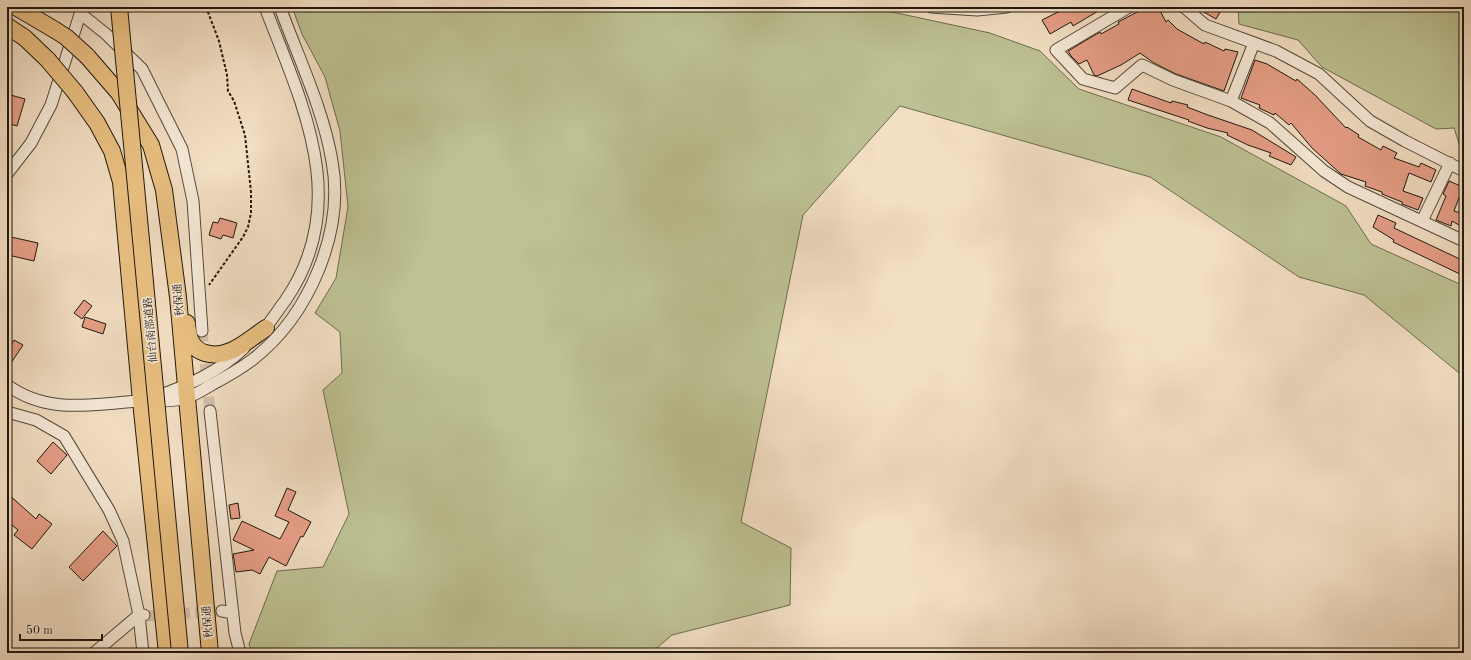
<svg xmlns="http://www.w3.org/2000/svg" width="1471" height="660" viewBox="0 0 1471 660" font-family="'Old Standard TT','Noto Serif JP',serif">
<style>
.green{fill:#bdc193;stroke:#6e6c50}
.building{fill:#e79f88;stroke:#1f170d}
.lines{fill:none;stroke-linecap:round;stroke-linejoin:round}
.minor-tunnel{stroke:#d3c1a9;stroke-width:11;stroke-dasharray:11 5.5;stroke-linecap:butt}
.minor-casing{stroke:#54493b;stroke-width:13}
.highway-casing{stroke:#1f170d;stroke-width:18}
.path{stroke:#1f170d;stroke-width:2;stroke-dasharray:3 2;stroke-linecap:butt}
.minor{stroke:#f7ead9;stroke-width:11}
.highway{stroke:#eac082;stroke-width:16}
.highway-bridge-casing{stroke:#1f170d;stroke-width:18;stroke-linecap:butt}
.highway-bridge{stroke:#eac082;stroke-width:16}
.labels{text-anchor:middle;stroke-width:3;stroke-linejoin:round;paint-order:stroke}
.street-label{font-size:11px;fill:#1f170d;stroke:#f7ead9}
</style>
<rect width="100%" height="100%" fill="#f3dfc4"/>
<filter id="stains"><feTurbulence type="fractalNoise" baseFrequency=".005" numOctaves="4"/><feColorMatrix values="0 0 0 0 .2 0 0 0 0 .09 0 0 0 0 .02 0 0 0 .5 -.17"/></filter>
<radialGradient id="worn" r=".72"><stop offset=".6" stop-color="#630" stop-opacity="0"/><stop offset="1" stop-color="#630" stop-opacity=".3"/></radialGradient>
<path class="green" d="M292,7h577l121,26 50,18 39,38 142,48 125,69 25,38 93,42v91l-100,-82 -65,-18 -149,-100 -250,-71 -97,109 -62,307 50,26 -1,57 -118,30 -21,18h-399l-3,-9 28,-73 46,-4 26,-53 -26,-124 19,-17 -2,-41 -25,-19 21,-35 12,-71 -8,-76 -15,-54 -23,-43z
M1238,7h226v152l-10,-31 -18,1 -114,-62 -24,-27 -59,-16z"/>
<path class="building" d="M1068,7h37l-32,19 -2,-4 -21,12 -8,-14z
M1139,7h19l8,15 2,-2 9,9 27,15 1,-2 19,9 1,-2 13,3 -14,39 -48,-17 -22,-11 -14,-10 -19,12 -24,11 -3,-1 -7,-15 -8,4 -8,-8 -3,-5 32,-19 1,2 18,-10 -1,-2 23,-12z
M1195,7h28l-7,12z
M1255,60l12,4 29,17 1,-2 18,16 31,33 1,-1 12,8 -1,2 23,13 2,-4 14,7 -3,5 25,9 2,-4 15,7 -5,12 -22,-9 -6,18 20,7 -5,12 -16,-6v-2l-20,-8v-2l-17,-6 1,-4 -25,-8 -29,-26 -21,-25 -2,2 -14,-12 -1,2 -15,-7 1,-3 -19,-7z
M1132,89l39,14 1,-2 16,4 -1,2 21,8 44,15 44,27 -5,8 -22,-9 2,-3 -23,-8 -21,-10 1,-2 -21,-5 -19,-7 1,-1 -61,-20z
M7,94l18,5 -8,27 -10,-3z
M1449,181l14,6 -9,24 10,3v14l-12,-7 -1,5 -15,-6 10,-24 -3,-2z
M1378,215l18,8 -2,5 70,33v15l-71,-34 1,-2 -21,-13z
M220,218l17,5 -4,15 -10,-3 -2,4 -12,-4 4,-13 5,1z
M11,237l27,6 -4,18 -26,-6z
M84,300l8,6 -10,13 -8,-6z
M85,317l21,7 -3,10 -21,-7z
M14,340l9,5 -16,24v-16z
M53,442l14,13 -16,19 -14,-13z
M287,488l9,4 -8,18 23,12 -8,15 -2,-1 -15,30 -17,-9 -9,17 -8,-4 -16,2 -3,-18 21,-4 -21,-10 9,-19 38,18 9,-17 -14,-6z
M7,493l29,26 3,-5 13,10 -20,25 -18,-14 4,-5 -11,-9z
M238,503l2,15 -9,1 -2,-14z
M103,531l14,15 -34,35 -14,-14z"/>
<g class="lines">
<path class="minor-tunnel" d="M202,331l8,80
M146,616l76,-5"/>
<g class="minor-casing">
<path id="minor" d="M931,7l46,3 30,-3
M1129,7l-73,43 27,29 32,9 27,-23 31,15 58,21 39,22 54,48 24,16 116,54
M1184,7l21,18 71,26 43,23 51,47 35,20 59,30
M81,14l25,20 36,35 40,80 11,52 9,130
M1231,101l23,-58
M7,174l24,-31 20,-38 31,-97
M1422,221l28,-58
M261,332c9,-8 16,-21 24,-31 68,-98 17,-197 -20,-294
M7,385c41,30 86,19 132,16 13,0 37,1 48,-3 9,-4 18,-9 26,-14 13,-7 27,-15 39,-24 57,-44 93,-128 80,-199 -9,-53 -34,-104 -52,-154
M155,397c32,-11 64,-25 89,-49
M210,411l25,222 5,20
M7,412l29,8 28,16 45,74 14,31 16,74 4,38
M222,611l11,2
M94,653l45,-38h5"/>
</g>
<g class="highway-casing">
<path id="highway" d="M16,7l39,23
M7,26l18,12 23,22
M87,56l32,37 32,52 13,45 14,107 32,356
M75,92l22,31 15,28 9,31 20,219 26,252
M187,323c1,13 4,26 18,30 23,7 43,-13 61,-25"/>
</g>
<path class="path" d="M206,7l13,34 8,34 1,16 6,10 11,34 6,57v21l-3,14 -5,10 -34,48"/>
<use href="#minor" class="minor"/>
<use href="#highway" class="highway"/>
<g class="highway-bridge-casing">
<path id="highway-bridge" d="M119,7l61,646
M55,30l11,7 21,19
M48,60l27,32"/>
</g>
<use href="#highway-bridge" class="highway-bridge"/>
</g>
<g class="labels">
<g class="street-label">
<text transform="translate(178 300) rotate(-95)" y="4">秋保通</text>
<text transform="translate(150 330) rotate(-95)" y="4">仙台南部道路</text>
<text transform="translate(207 622) rotate(-95)" y="4">秋保通</text>
</g>
</g>
<rect width="1471" height="660" fill="none" stroke="#f3dfc4" stroke-width="24"/>
<rect x="8" y="8" width="1455" height="644" fill="none" stroke="#1f170d" stroke-width="2"/>
<rect x="12" y="12" width="1447" height="636" fill="none" stroke="#1f170d"/>
<path d="M20 634v6h82v-6" fill="none" stroke="#1f170d" stroke-width="2"/>
<text x="26" y="634" font-size="12" fill="#1f170d" stroke="#f7ead9" stroke-width="3" paint-order="stroke">50 m</text>
<rect width="100%" height="100%" filter="url(#stains)"/>
<rect width="100%" height="100%" fill="url(#worn)"/>
</svg>
